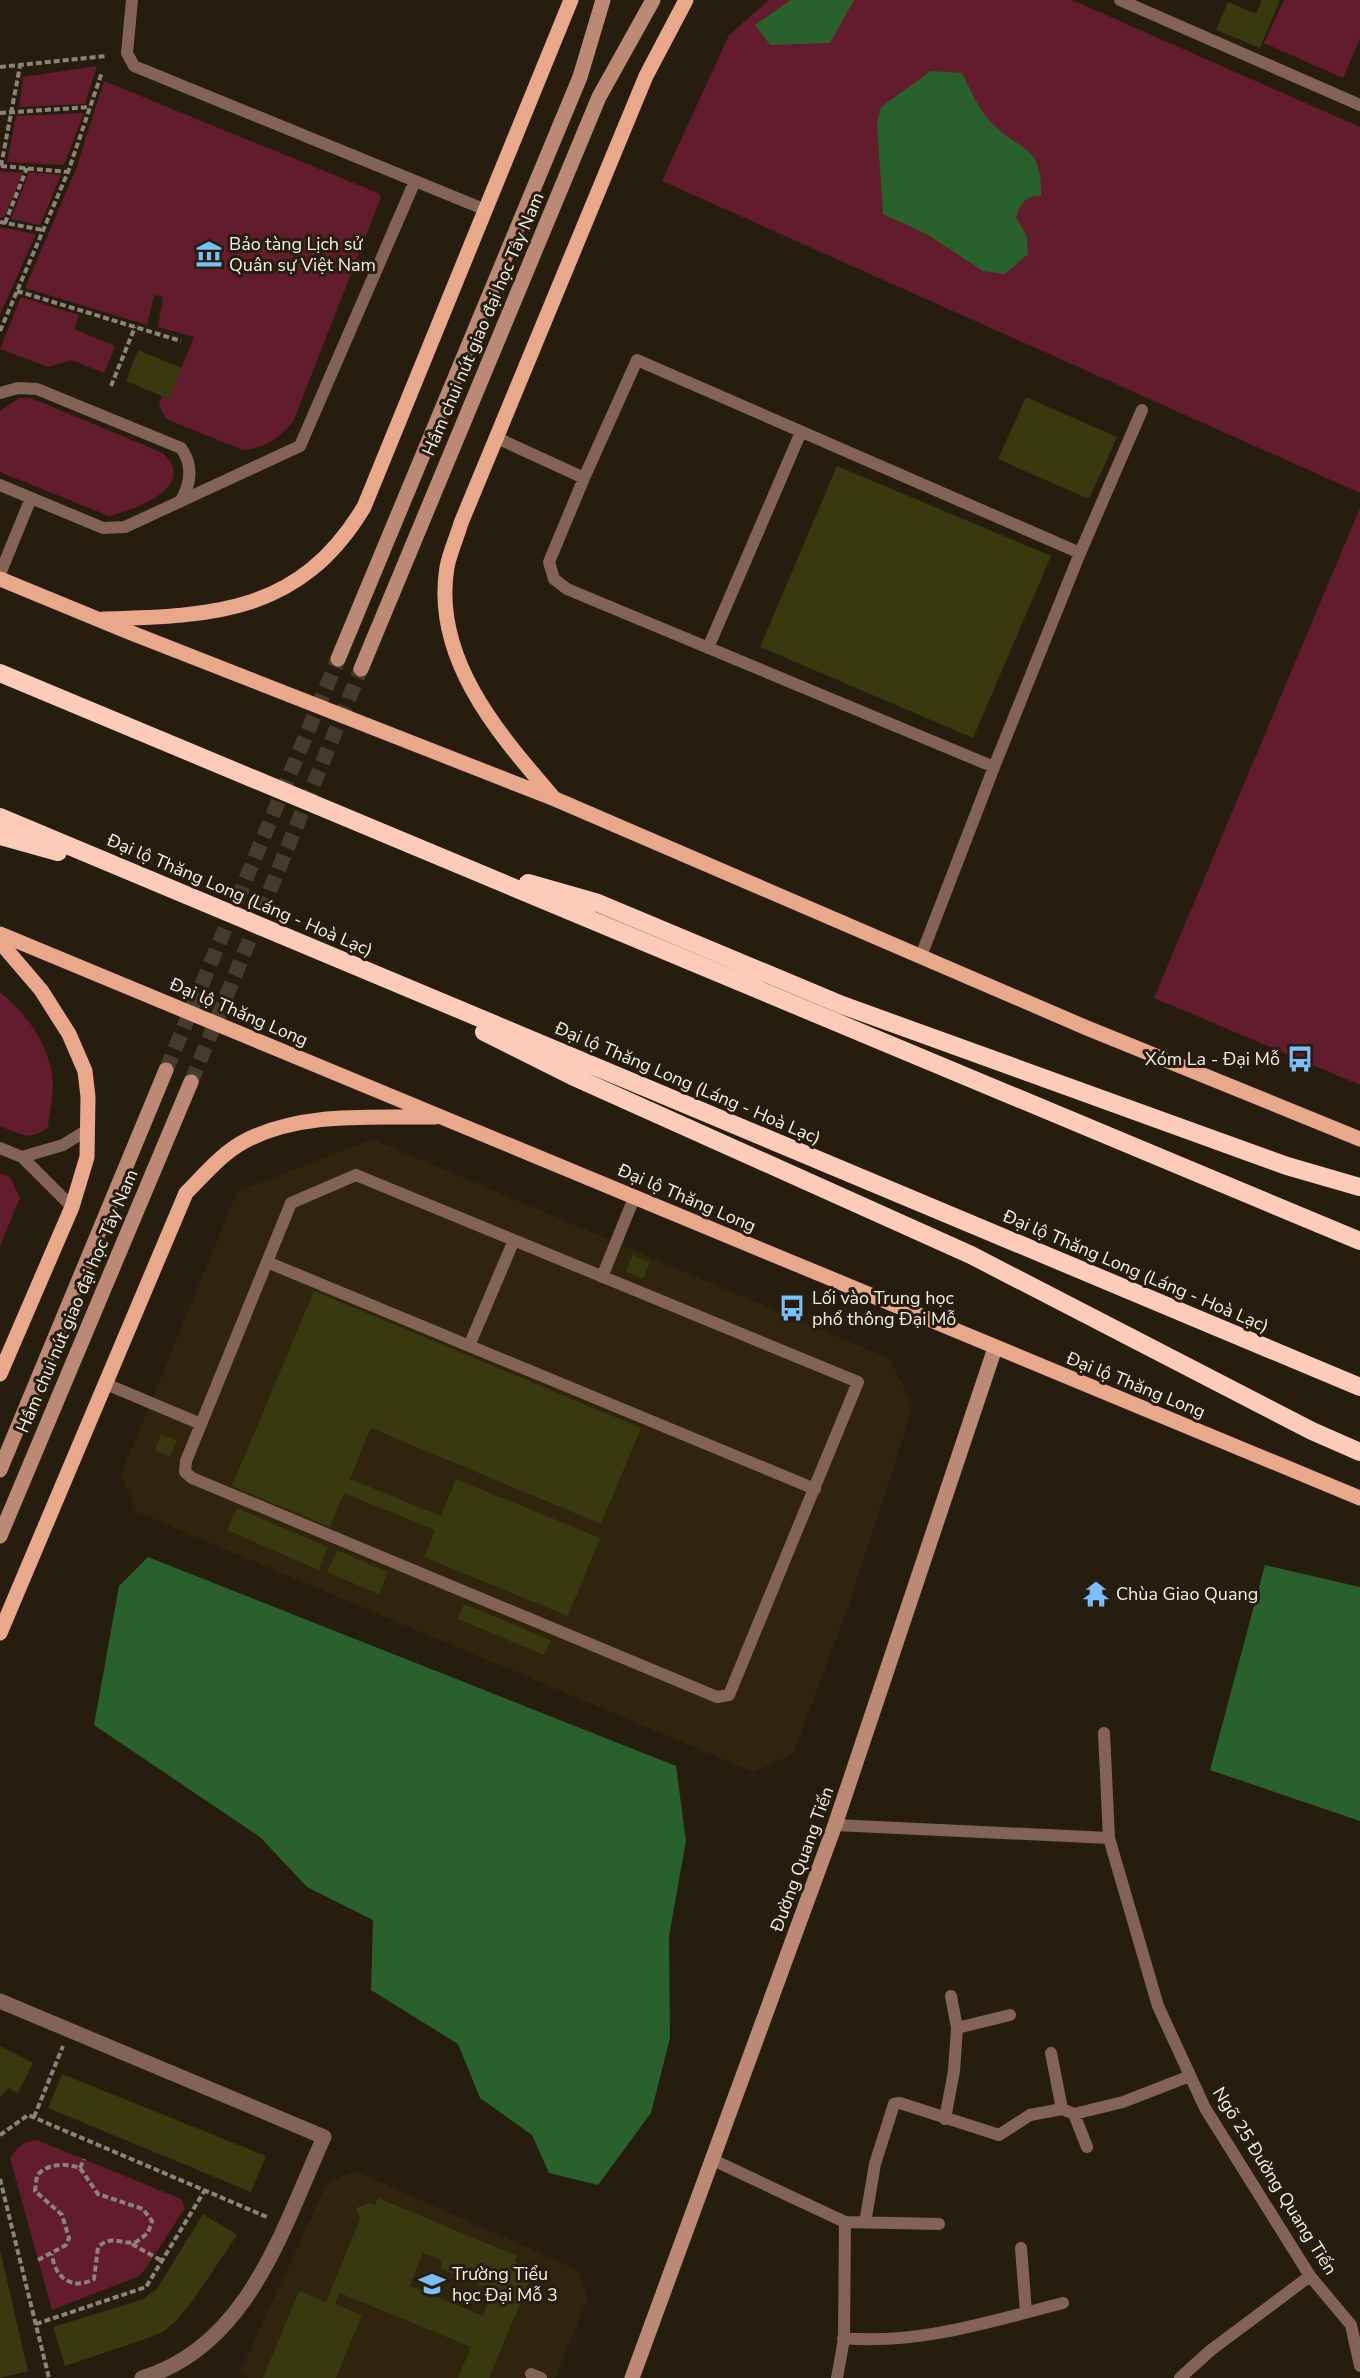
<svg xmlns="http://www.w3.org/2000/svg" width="1360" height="2378" viewBox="0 0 1360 2378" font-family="'Nunito Sans',sans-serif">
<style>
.built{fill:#31240e}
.green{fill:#621c2d}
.water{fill:#29602b}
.building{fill:#38390e;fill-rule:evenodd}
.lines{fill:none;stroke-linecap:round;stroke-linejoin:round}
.secondary-tunnel{stroke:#463c2e;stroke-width:15;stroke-dasharray:15 8;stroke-linecap:butt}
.path{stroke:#8c8478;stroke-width:4;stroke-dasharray:6 3;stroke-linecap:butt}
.lane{stroke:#836356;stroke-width:12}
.street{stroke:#836356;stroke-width:15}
.secondary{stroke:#bc8974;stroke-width:15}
.primary{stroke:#e9a78c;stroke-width:15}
.highway{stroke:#fcccb8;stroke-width:18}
.labels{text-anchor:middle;stroke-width:6;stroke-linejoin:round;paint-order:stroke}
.poi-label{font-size:18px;fill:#f5efe5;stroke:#271d0e;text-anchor:start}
.street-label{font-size:18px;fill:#f5efe5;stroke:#271d0e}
</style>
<rect width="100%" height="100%" fill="#271d0e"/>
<path class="built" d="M372,1139l518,220 23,48 -66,203 -54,144 -40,18 -616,-260 -16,-37 116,-283z
M355,2171l223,99 10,27 -33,81h-306l-9,-6 87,-189z"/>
<path class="green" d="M769,0h303l288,127v366l-698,-312 67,-146z
M1284,0h76v39l-17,39 -79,-35z
M97,66l-12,38 -66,3 4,-30z
M104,81l274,112 3,4 -88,225c-15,17 -27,26 -50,28l-77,-31 -7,-14 3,-9 7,3 25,-62 -36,-10 5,-30 -9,-2 -7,30 -122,-37 51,-119z
M84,113l-20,52 -57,-3 9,-46z
M0,171l23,2 -19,45 -4,-1z
M29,172l32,3 -21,50 -29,-6z
M0,227l36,7 -36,81z
M21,297l58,18 -5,14 41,17 -11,27 -32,-13 -24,7 -48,-18z
M19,398h12l132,55c36,34 -29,57 -54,63l-109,-44v-61z
M1360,508v577l-206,-87z
M0,992c28,23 52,56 53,93 0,14 -4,29 -5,42 -17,15 -29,7 -48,-1z
M0,1173l10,4 10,21 -20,48z
M37,2140l144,59 4,9 -41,63 -7,6 -85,33 -42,-152c8,-12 13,-16 27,-18z"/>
<path class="water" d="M791,0h63l-24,43 -60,2 -15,-20z
M931,71l31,2c8,15 16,36 28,48 28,31 53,21 51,75 -16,-1 -20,8 -25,21l11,20 1,17 -23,20 -22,-3 -55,-36 -45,-21 -6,-90 4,-17z
M148,1557l528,209 10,75 -17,95 1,102 -19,75 -53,72 -49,-12 -17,-38 -52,-37 -22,-54 -87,-54 2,-70 -66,-33 -47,-50 -166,-112 25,-139z
M1265,1565l95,22v234l-150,-51z"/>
<path class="building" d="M1262,0h18l-20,48 -44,-18 12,-28 28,12z
M138,350l44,18 -13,31 -43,-18z
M1026,397l91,40 -28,62 -91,-40z
M837,466l214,90 -78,182 -213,-91z
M633,1255l17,7 -7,17 -17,-8z
M314,1291l327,137 -40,96 -230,-96 -21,51 91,37 15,-37 144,59 -32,78 -144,-59 11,-27 -91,-37 -14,34 -98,-41z
M161,1434l16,7 -7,16 -15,-7z
M237,1508l91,39 -9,23 -92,-40z
M337,1550l51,22 -9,22 -52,-22z
M464,1604l87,36 -7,15 -86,-36z
M0,2046l33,17 -15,30 -9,-5 -9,9z
M62,2074l204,82 -15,36 -203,-84z
M378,2198l139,58 -2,5 14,12 2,5 -42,100h-31l13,-31 -131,-54 -5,11 27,11 -26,63h-73l36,-87 27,11 34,-83 -4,-11 13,-5 6,2zM423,2253l18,7v9l52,21 -10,26 -73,-30z
M203,2214l34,21 -43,64 -18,22 -13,11 -18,7 -80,27 -12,-39 88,-27 16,-11z
M0,2250l28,121 -28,7z"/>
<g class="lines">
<path class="secondary-tunnel" d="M166,1070l172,-411
M191,1082l170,-413"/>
<path class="path" d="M0,67l106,-11
M0,113l90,-6
M1,166l19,-100
M1,166l67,6
M0,222l43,8
M5,223l22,-55
M17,291l164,50
M0,331l68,-159 34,-100
M111,386l24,-59
M34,2117l29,-71
M0,2135l28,-20 239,102
M80,2168l4,-9
M0,2179l49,199
M132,2244l30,17
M38,2260l28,-15 3,-7 -7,-23 -27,-24 2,-16c12,-12 28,-12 43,-7l18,26 45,15 9,12 -4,12 -12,9c-15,3 -24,-8 -38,5l-4,32c-22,12 -40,-2 -42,-25
M36,2324l110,-37 59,-97"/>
<path class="lane" d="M132,0l-5,53 7,13 352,144
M1120,0l240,105
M0,393l18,-5 19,1 144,59c13,18 10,36 -1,54
M497,438l87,40 -35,84 5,17 13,10 427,178 -73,189
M584,478l53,-118 443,193 -86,214
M0,485l103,43 22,-1 175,-81 115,-265
M1080,553l62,-143
M0,574l31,-76
M708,648l93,-216
M0,1148l22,9 50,50
M22,1157l41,-12 24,-15
M356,1175l502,207 -129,313 -12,2 -525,-219 -7,-6 1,-11 105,-258z
M267,1262l548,227
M602,1277l32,-79
M469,1346l45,-106
M106,1384l95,40
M1104,1733l5,105 49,168 47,102 105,168 41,49 9,41
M835,1825l274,13
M951,1996l6,32
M1051,2053l11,56
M1074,2114l13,33
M945,2119l9,-48 3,-43 53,-13
M713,2160l132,62 94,2
M865,2223l10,-59 19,-60 6,-1 99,32 31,-20 32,-6 12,5 49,-12 67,-26
M1021,2248l5,64
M843,2338c75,7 149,-17 220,-35
M531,2374l10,4
M837,2378l7,-39 1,-117
M1180,2378l31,-28 99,-74"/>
<path class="street" d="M0,2001l324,136c-41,90 -75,209 -182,241"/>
<path class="secondary" d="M338,659l242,-582 23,-77
M361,669l238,-572 54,-97
M0,1470l166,-400
M0,1536l191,-454
M632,2378l203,-553 160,-477"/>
<path class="primary" d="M0,579l129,53 426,167 532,229 273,111
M103,619c112,-3 197,-6 261,-112l207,-507
M553,797c-55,-64 -121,-139 -106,-230 3,-15 10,-30 14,-44l185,-447 40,-76
M0,934l1360,564
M0,942l41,48 28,44 16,37 3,26 -1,60 -15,50 -72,167
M0,1633l186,-440c18,-18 36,-40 59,-52 57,-30 128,-23 190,-24"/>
<path class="highway" d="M0,673l1360,568
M0,817l1360,570
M0,836l58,16
M528,883l70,20 244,102 445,161 73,21
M484,1032l88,44 399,179 341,176 48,21"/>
</g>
<defs>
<g id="museum-bare" transform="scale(2.07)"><path d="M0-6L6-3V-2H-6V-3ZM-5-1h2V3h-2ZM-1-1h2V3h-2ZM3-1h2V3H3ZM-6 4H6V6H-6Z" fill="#7abff8" stroke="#271d0e" stroke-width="2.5" paint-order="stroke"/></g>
<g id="bus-bare" transform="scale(2.07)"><path d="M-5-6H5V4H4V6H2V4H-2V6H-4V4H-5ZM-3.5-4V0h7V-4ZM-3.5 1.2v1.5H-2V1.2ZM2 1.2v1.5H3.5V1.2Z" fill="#7abff8" stroke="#271d0e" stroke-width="2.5" paint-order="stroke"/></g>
<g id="temple-bare" transform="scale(2.07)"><path d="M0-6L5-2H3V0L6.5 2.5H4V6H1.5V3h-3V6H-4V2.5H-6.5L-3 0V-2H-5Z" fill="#7abff8" stroke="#271d0e" stroke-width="2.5" paint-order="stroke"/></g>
<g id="school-bare" transform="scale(2.07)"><path d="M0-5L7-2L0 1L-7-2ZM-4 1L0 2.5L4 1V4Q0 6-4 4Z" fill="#7abff8" stroke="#271d0e" stroke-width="2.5" paint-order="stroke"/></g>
</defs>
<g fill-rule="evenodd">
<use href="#museum-bare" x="209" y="254"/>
<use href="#bus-bare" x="1300" y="1059"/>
<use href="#bus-bare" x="792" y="1308"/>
<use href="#temple-bare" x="1096" y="1594"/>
<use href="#school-bare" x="432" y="2284"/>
</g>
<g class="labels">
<g class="poi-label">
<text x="229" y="250">Bảo tàng Lịch sử<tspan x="229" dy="21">Quân sự Việt Nam</tspan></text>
<text x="1280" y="1065" text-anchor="end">Xóm La - Đại Mỗ</text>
<text x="812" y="1304">Lối vào Trung học<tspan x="812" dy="21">phổ thông Đại Mỗ</tspan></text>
<text x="1116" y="1600">Chùa Giao Quang</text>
<text x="452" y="2280">Trường Tiểu<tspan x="452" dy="21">học Đại Mỗ 3</tspan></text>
</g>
<g class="street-label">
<text transform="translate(483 324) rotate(-67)" y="6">Hầm chui nút giao đại học Tây Nam</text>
<text transform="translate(240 895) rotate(23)" y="6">Đại lộ Thăng Long (Láng - Hoà Lạc)</text>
<text transform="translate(239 1012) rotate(23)" y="6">Đại lộ Thăng Long</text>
<text transform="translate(688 1083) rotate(23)" y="6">Đại lộ Thăng Long (Láng - Hoà Lạc)</text>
<text transform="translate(687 1198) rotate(23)" y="6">Đại lộ Thăng Long</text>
<text transform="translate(1136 1271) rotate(23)" y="6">Đại lộ Thăng Long (Láng - Hoà Lạc)</text>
<text transform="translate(77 1301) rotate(-67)" y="6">Hầm chui nút giao đại học Tây Nam</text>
<text transform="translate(1136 1385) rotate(22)" y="6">Đại lộ Thăng Long</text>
<text transform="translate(802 1859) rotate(-70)" y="6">Đường Quang Tiến</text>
<text transform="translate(1275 2181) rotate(58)" y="6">Ngõ 25 Đường Quang Tiến</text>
</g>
</g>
</svg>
